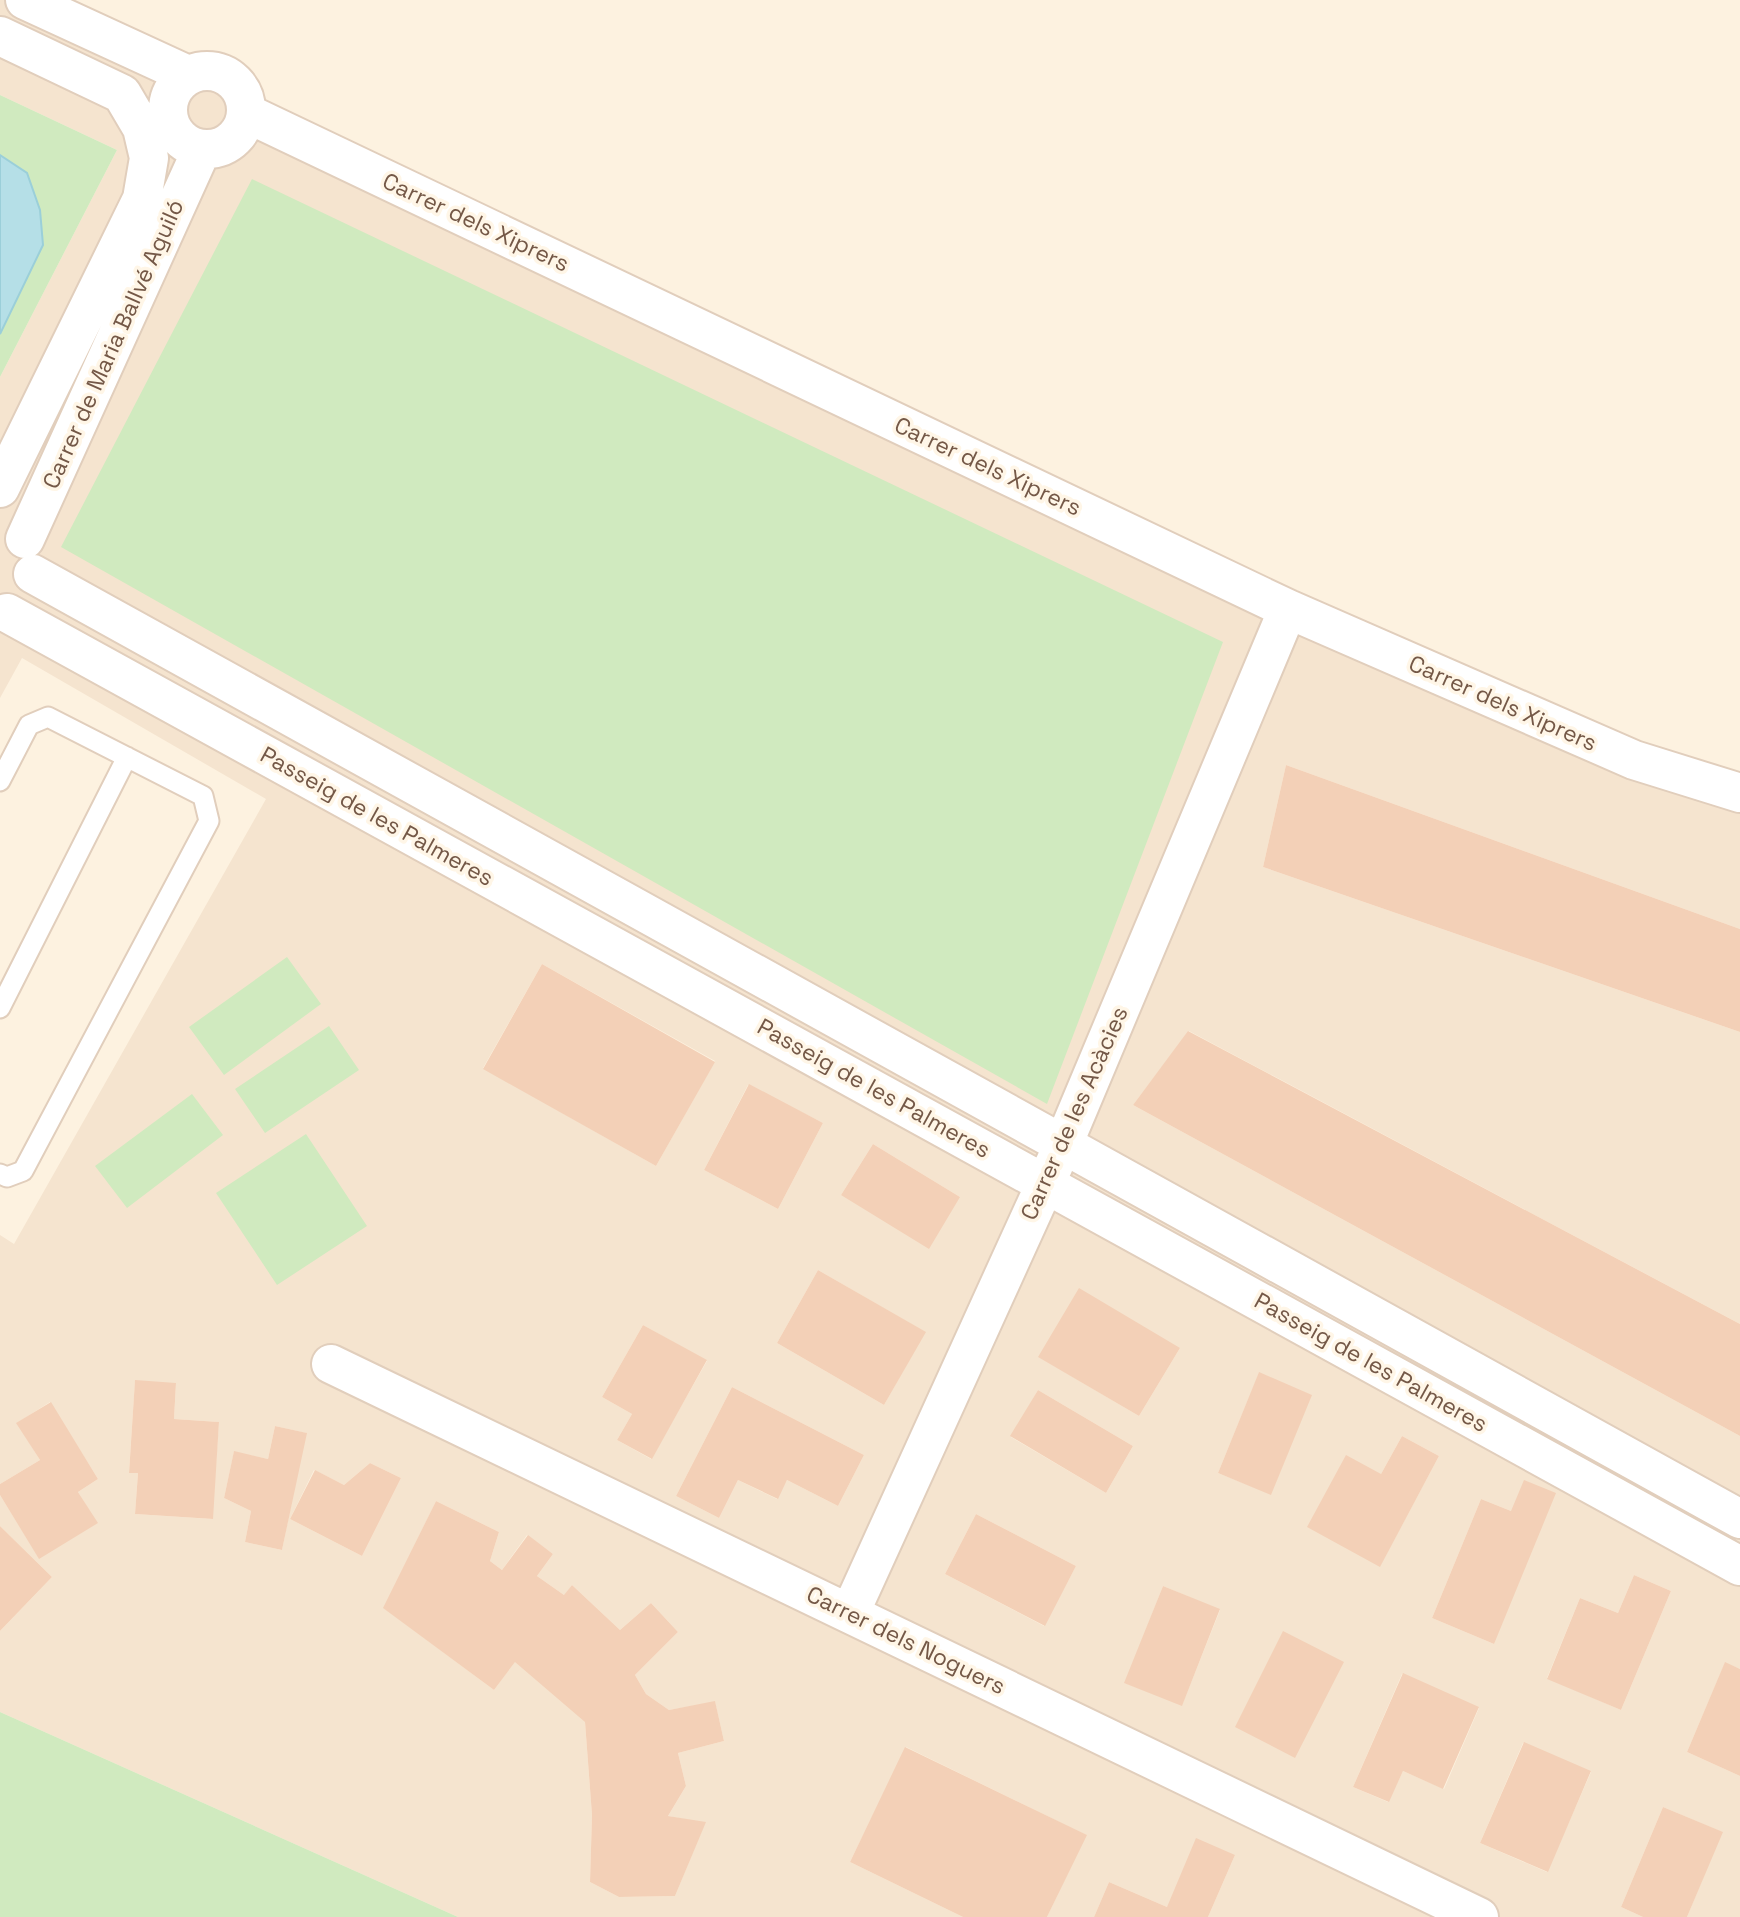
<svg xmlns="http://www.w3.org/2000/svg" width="1740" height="1917" viewBox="0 0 1740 1917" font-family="'Space Grotesk',sans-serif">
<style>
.residential{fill:#f5e4cf;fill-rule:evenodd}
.green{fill:#d0eabf}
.water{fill:#b5dfe7;stroke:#9bcfd9;stroke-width:2}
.building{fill:#f3d0b7}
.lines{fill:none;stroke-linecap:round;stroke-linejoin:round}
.service-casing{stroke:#e1cebc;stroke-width:23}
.minor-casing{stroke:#e1cebc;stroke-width:42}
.service{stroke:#fff;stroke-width:19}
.minor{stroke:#fff;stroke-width:38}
.labels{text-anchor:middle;stroke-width:7;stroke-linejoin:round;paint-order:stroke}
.street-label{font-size:23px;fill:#745847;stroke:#fff6e7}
</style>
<rect width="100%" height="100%" fill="#fdf2e0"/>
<path class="residential" d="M0,0h25l175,71 17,1 10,4 17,20 1044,513 452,184v136l-454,-164 -23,102 477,165v292l-551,-293 -56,74 607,331v233l-15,-6 -38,89 53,24v141h-53l35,-85 -59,-25 -42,100 22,10h-435l27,-62 -68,52 -58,-25 -15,35h-47l39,-82 -180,-88 -56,115 113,55h-505l-458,-205v-81l52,-54 -52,-51v-31l39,63 58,-35 -19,-31 20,-13 -48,-77 -33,21 23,37 -40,24v-249l14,9 252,-445 -244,-141 -22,40v-321l117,-227 -117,-55zM542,964l173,97 -59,105 -173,-98zM748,1085l75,38 -45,86 -74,-39zM873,1144l87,53 -119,-2zM818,1270l107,62 -41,73 -107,-62zM643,1325l64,36 -56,98 -34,-19 15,-26 -30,-17zM1180,1348l-41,68 -100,-59zM1259,1373l52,22 -40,99 -53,-21zM135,1381l41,3 -2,35 45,3 -7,97 -77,-5 3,-41 -9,-1zM732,1387l132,68 -26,51 -51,-26 -10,19 -39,-19 -19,38 -43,-22zM1038,1390l95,56 -27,47 -95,-56zM275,1426l31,7 -24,117 -37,-8 6,-31 -27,-13 10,-46 34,7zM1402,1436l37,20 -59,110 1,-92zM370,1463l31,15 -39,78 -72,-37 24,-49 30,15zM1481,1499l30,12 -17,133 -62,-26zM436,1501l63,31 -9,29 12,9 25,-35 26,19 -16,22 27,19 -70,95 -110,-82zM976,1514l100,52 -32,60 -99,-52zM1634,1575l37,16 -50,119 -74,-32 33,-80 38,15zM572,1585l48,45 31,-27 27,29 -43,43 11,19 23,16 46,-8 9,39 -46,12 8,33 -18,30 37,7 -30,73 -56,1 -29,-15 2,-67 -7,-93 -34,-108zM1163,1586l57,24 -38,95 -57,-22zM1402,1674l77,34 -35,81 -41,-18 -15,31 -35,-15zM1523,1743l68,29 -44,100 -67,-29z"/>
<path class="green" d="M0,95l117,55 -117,227z
M252,179l971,463 -176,462 -986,-557z
M287,957l34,47 -97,71 -35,-48z
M329,1026l30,44 -94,63 -30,-44z
M192,1094l31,41 -96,73 -32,-42z
M306,1134l61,92 -90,59 -61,-92z
M0,1712l458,205h-458z"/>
<path class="water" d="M0,155l27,18 13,37 3,35 -43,89z"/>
<path class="building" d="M1286,765l454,164v103l-477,-165z
M542,964l173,98 -59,104 -173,-97z
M1188,1031l552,293v112l-607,-331z
M749,1084l74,39 -45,86 -74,-39z
M873,1144l87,53 -31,52 -88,-54z
M818,1270l108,62 -42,73 -107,-62z
M1079,1288l101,60 -41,68 -101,-59z
M643,1325l64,35 -55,99 -35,-19 15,-26 -30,-17z
M1259,1372l53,23 -41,100 -53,-22z
M135,1380l41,3 -2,36 45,3 -6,97 -78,-5 3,-41h-9z
M732,1387l132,68 -26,51 -51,-26 -9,19 -40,-19 -19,38 -43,-22z
M1038,1390l95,56 -27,47 -96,-57z
M51,1402l47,77 -20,13 20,31 -59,36 -39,-64v-11l40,-24 -24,-37z
M275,1426l32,7 -25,117 -37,-8 6,-31 -27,-13 10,-47 34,8z
M1402,1436l37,20 -59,111 -73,-40 39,-72 35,19z
M370,1463l31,15 -39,78 -72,-37 25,-49 29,15z
M1524,1480l32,13 -62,151 -62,-26 49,-119 30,12z
M436,1501l63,31 -9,29 12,9 26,-35 25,19 -16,22 27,19 8,-10 48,45 31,-27 27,29 -43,43 11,19 23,16 46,-9 9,40 -46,12 8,33 -18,30 38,6 -31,74 -56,1 -29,-15 2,-67 -7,-93 -70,-60 -21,28 -111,-82z
M976,1514l100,52 -31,60 -100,-52z
M0,1526l52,51 -52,54z
M1634,1575l37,16 -50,119 -74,-31 33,-81 38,15z
M1163,1586l57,23 -38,97 -58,-23z
M1283,1631l61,31 -49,96 -60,-31z
M1725,1662l15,7v107l-53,-24z
M1403,1673l76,34 -36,82 -40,-18 -14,31 -36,-15z
M1524,1742l67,29 -43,101 -68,-29z
M905,1747l182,88 -40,82h-84l-113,-55z
M1663,1807l60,25 -36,85h-44l-22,-10z
M1196,1838l39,17 -27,62h-114l15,-35 58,25z"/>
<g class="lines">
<g class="service-casing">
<path id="service" d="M0,781l29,-56 19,-8 155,79 6,25 -186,350 -16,6 -7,-3
M0,1008l127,-251"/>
</g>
<g class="minor-casing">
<path id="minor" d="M25,0l163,75
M0,36l122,58 20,34 7,30 -7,41 -142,289
M168 110a39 39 0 1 1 78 0a39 39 0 1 1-78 0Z
M246,113l1042,496 346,151 106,33
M25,539l177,-390
M33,574l1707,945
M7,613l1733,953
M331,1364l1148,553
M850,1613l213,-468 225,-536"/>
</g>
<use href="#service" class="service"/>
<use href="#minor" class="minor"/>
</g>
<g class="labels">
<g class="street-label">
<text transform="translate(476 222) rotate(25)" y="8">Carrer dels Xiprers</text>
<text transform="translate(113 344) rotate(-66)" y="8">Carrer de Maria Ballvé Aguiló</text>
<text transform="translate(988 466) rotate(25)" y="8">Carrer dels Xiprers</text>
<text transform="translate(1503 703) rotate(24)" y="8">Carrer dels Xiprers</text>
<text transform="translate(377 816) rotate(29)" y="8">Passeig de les Palmeres</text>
<text transform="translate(874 1088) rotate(29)" y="8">Passeig de les Palmeres</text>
<text transform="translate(1074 1113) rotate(-66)" y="8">Carrer de les Acàcies</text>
<text transform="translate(1371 1362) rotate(29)" y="8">Passeig de les Palmeres</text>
<text transform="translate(906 1640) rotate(26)" y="8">Carrer dels Noguers</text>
</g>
</g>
</svg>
